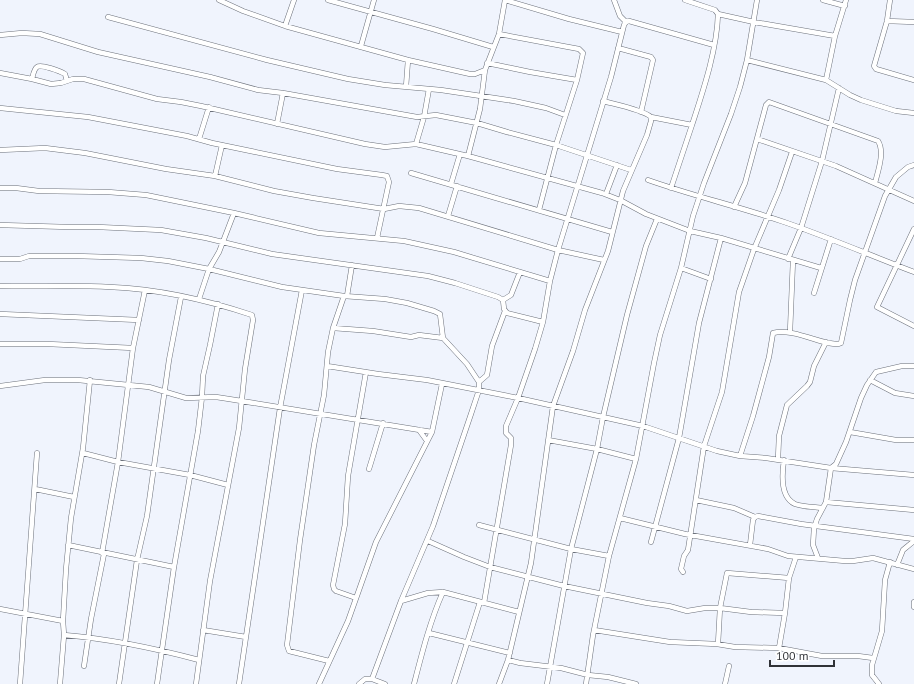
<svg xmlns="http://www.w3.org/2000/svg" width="914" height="684" viewBox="0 0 914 684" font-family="'PT Sans',sans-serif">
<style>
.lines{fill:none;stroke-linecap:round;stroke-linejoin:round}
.street-casing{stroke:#6c717b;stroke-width:5.5}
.street{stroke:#fff;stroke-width:4.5}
</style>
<rect width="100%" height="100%" fill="#f0f4fd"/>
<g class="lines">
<g class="street-casing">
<path id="street" d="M219,0l24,11 42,15 123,34 62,14h5l10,-4
M328,0l105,29 60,18
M505,0l64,19 53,13
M614,0l6,16 6,6
M685,0l30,10 3,4 36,8 81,14
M823,0l22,6
M890,0l-3,21 -13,45 2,3 38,11
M108,17l159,43 81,19 37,6 56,5 73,11 32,7 19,7
M887,21l27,1
M285,26l9,-26
M499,34l80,15 4,4 -6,27 -21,65 -17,65
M0,35l22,-2 18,1 58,18 112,25 48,13 25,3 134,24 19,-2 41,8 30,9 49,13 75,25
M361,46l13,-46
M618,48l33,9 2,3 -12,52
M747,60l79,20 24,15 11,5 35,11 18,2
M487,63l43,9 47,8
M0,73l32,6 19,5 10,-1 12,-4h11l73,20 24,3 20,4 164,38 20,3 31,-3 52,12 134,37 18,7 26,14 44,17 31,7 100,30
M32,79c1,-4 2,-10 5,-12 4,-3 23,4 28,7l2,7
M826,80l9,-44 11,-36
M406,87l2,-27
M603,101c11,3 41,9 48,16l41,8 -21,63
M0,108l88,9 99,19 25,7 125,26 45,6 5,1 2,6 -12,56
M277,124l6,-31
M692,125c11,-34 25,-75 26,-111
M199,139l10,-32
M757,139l79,27 78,35
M416,144l8,-27 5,-28
M0,150l45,-2 40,5 81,16 49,7 59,15 39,7 71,11 15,-3 20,2 139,42 46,10
M468,156l12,-47 5,-39 14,-36 6,-34
M411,173l201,59
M215,176l7,-31
M648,180c45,16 93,27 139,43 43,15 85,33 127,49
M451,184l9,-30
M0,188h16l23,3 69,1 38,3 88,18 85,20 85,8 50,11 96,29
M606,194l11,-29
M734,207l11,-24 21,-78 3,-3 109,39c7,11 0,30 -3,42
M448,216l9,-30
M0,225l68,2h30l63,3 45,8 66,16 156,22 27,7 43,14 5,3 1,9 3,4 36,9
M914,229l-37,78 37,19
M0,259h20l9,-3h47l65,2 27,3 41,8 73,18 62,9 41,3 22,4 27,8 6,3 3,24 24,26 12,18
M788,259l13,-31 21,-67 17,-73
M681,268l30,11
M0,286c36,1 73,-1 110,1 48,2 97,13 142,28l1,5 -8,49 -6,59 -29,153 -14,103
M814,293l17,-54
M347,296l5,-31
M199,299l10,-30 10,-17 15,-39
M503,300l8,-5 9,-23
M0,314l139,6
M333,328l40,3 38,6 8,-2 24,3
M790,332l3,-72
M0,344h48l85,4
M327,366l51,8 49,6 91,18 125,28 74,25 23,5 26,2 65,10 83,7
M870,380l25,13 19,3
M0,386l45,-6h33l71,7 37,11 30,-1 13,2 203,33
M419,430l8,11
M850,432l46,8h18
M548,440l49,9 39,10
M83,453l35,9 72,13 38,10
M740,456l13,-40 16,-59 4,-24c21,-6 57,16 68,10l9,-43 5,-20 30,-84 11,-19 12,-10 6,-2
M778,459l1,-23 8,-31 20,-19 3,-4 4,-16 12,-24
M784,460c-2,13 -4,37 11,44 8,3 20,3 28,4
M369,469l14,-46
M35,489l39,8
M696,500l38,8 21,9
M826,502l88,8
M620,518l65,16 83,15 20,7 57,5h8l20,-3 41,11
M479,525l92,24 38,7
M428,541l36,16 26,10 74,19 83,17 22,3 18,5 18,-3h15l31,4 34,1 4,-35 7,-21
M651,542l28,-104 20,-115 22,-85
M68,545l106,22
M750,545l3,-25 2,-3 3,-1 43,8 113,15
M102,553l16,-91 15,-114 12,-58
M818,558l-5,-13 1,-17 3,-9 9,-17 5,-34 5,-4 10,-22 15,-44 6,-13 9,-13 26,-6h12
M897,565l6,-15 11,-9
M683,572l-2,-3 3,-13 4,-6 16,-104 18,-54 17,-100 15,-43 25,-59 13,-38
M356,598l-20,-7 -2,-2 -1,-4 12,-61 3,-48 18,-104
M401,601l27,-8 15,-1 76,20
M484,603l27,-158v-7l-5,-5v-7l12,-28 17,-49 8,-27 7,-41 8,-31 53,-173 13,-52 2,-3 3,-1 85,24
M914,607v-5
M0,609l63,12 1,14 -4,49
M63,621l3,-52 5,-51 12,-70 7,-68
M203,630l43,7
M594,630l76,12 47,2 18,3 44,1 43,8h36l15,2
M429,633l81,20
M64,635c47,4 90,13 135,25
M718,644l2,-36 7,-35 62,5
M779,648l6,-35
M508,660l12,3 41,5 27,7 20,2 28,7
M329,661l-40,-10 -2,-6 13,-105 14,-95 10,-50 4,-43 5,-24 11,-32
M84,666l7,-47 13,-65
M372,679l29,-78 32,-75 38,-112 8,-24v-8l8,-7 5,-29 13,-35
M20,684l17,-231
M119,684l18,-124 10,-44 22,-156 12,-63
M157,684l17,-117 24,-136 4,-34 1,-21 7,-31 8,-41
M239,684l41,-276 22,-118
M319,684l29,-63 28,-79 56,-110 10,-48
M359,684l6,-5h7l13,5
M414,684c8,-31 16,-63 29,-92
M454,684l26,-82
M499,684l9,-24 23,-97 22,-157 20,-55 12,-41 23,-59 15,-60 24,-56 4,-14v-4
M547,684l24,-135 26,-100 6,-32 24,-102 19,-69 11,-27
M586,684l7,-49 16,-79 27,-97 18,-96 6,-28 21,-67 12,-52 11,-33 27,-69 9,-27 7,-27 10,-60
M725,684l4,-18
M879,684l-7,-9v-10l10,-34 3,-51 5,-18"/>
</g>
<use href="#street" class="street"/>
</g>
<path d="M770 660v6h64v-6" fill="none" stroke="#303237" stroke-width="2"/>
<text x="776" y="660" font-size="12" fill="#303237" stroke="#ffffff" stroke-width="3" paint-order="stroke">100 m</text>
</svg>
